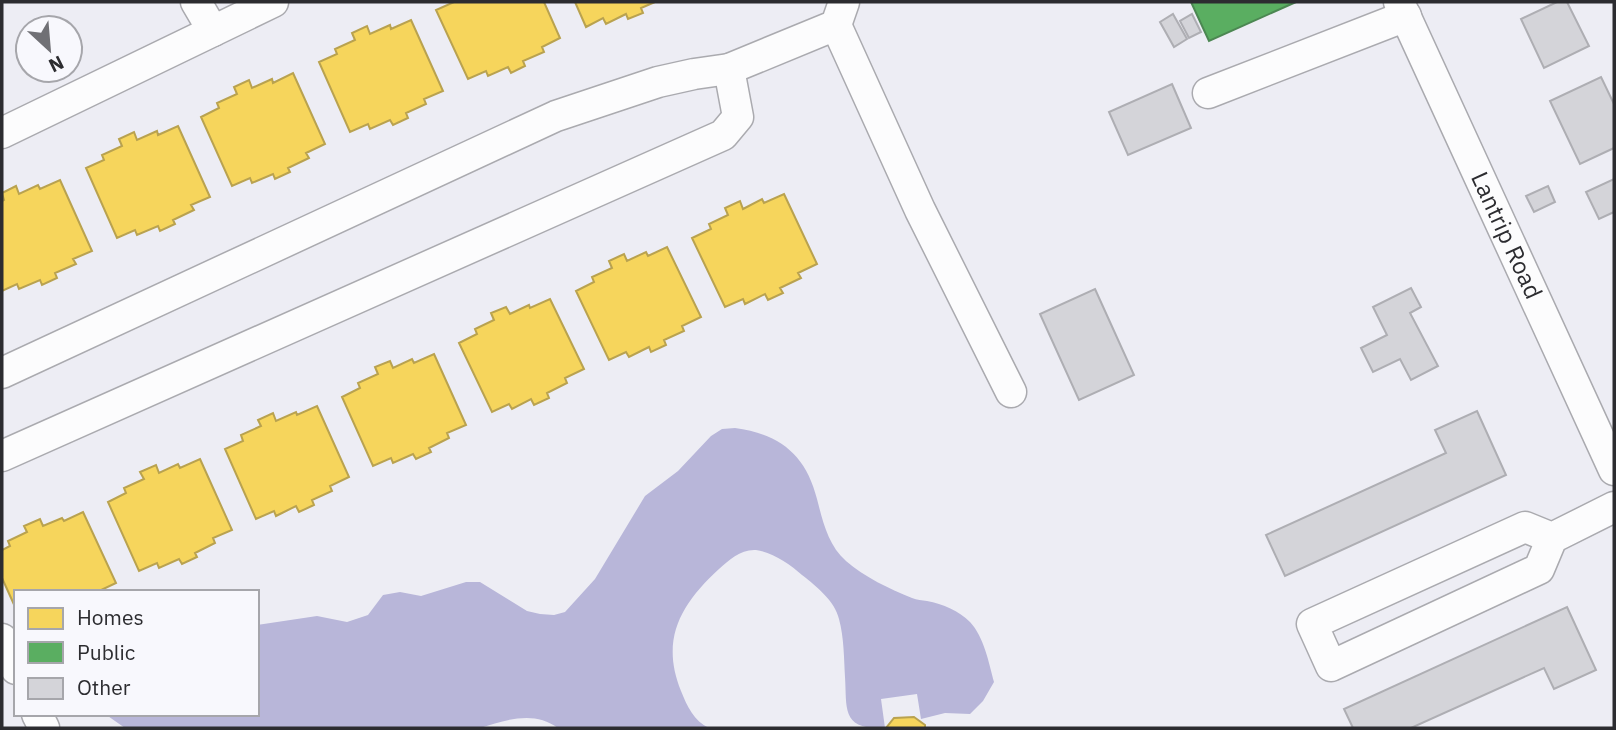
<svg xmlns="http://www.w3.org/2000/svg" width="1616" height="730" viewBox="0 0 1616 730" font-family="'IBM Plex Sans',sans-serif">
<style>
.water{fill:#b8b6d9}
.homes{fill:#f6d55c;stroke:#b9a24f;stroke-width:2}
.public{fill:#5aae61;stroke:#4c8752;stroke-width:2}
.building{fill:#d4d4d9;stroke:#aeaeb3;stroke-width:2}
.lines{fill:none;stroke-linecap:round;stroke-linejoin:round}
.minor-casing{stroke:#aaaaaf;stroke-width:33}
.minor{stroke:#fcfcfd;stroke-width:30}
.labels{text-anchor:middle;stroke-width:7;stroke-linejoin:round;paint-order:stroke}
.street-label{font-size:24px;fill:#2c2c30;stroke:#f8f8fd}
</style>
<rect width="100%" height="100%" fill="#ededf4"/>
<path class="water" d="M735,428c45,6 71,27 82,71 6,23 11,46 29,62 18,16 44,28 66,37 5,2 10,2 15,3 16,3 32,10 43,21 14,15 19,41 24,60l-11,19 -13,13 -25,-1 -24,6 -4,-25 -36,5 4,29c-44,2 -38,-19 -40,-51 -1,-18 -1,-40 -6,-58 -4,-18 -23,-33 -37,-44 -12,-11 -30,-23 -46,-25 -15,-1 -27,10 -37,19 -38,35 -59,70 -38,122 6,15 13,30 28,37h-151c-24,-18 -52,-8 -78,0h-355l-20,-14h152v-89l60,-9 30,6 21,-7 15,-20 17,-3 21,4 45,-14h14l47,29 13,3 14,1 11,-3 30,-33 50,-83 33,-25 33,-35 11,-7z"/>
<path class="homes" d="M454,2h90l16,36 -18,9 2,5 -21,9 2,5 -14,7 -3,-6 -20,9 -2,-5 -18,8 -32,-69z
M575,2h80l-14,6 2,5 -15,6 -2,-5 -20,10 -3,-6 -17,9z
M411,20l32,71 -19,8 2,5 -20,9 2,5 -15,7 -3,-5 -20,9 -2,-5 -18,8 -31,-70 18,-8 -2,-5 20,-9 -3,-7 15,-7 3,8 20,-9 1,4z
M293,73l32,71 -19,9 3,5 -21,10 2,4 -15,7 -2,-5 -21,9 -2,-5 -18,8 -31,-69 18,-9 -2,-5 20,-9 -3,-7 15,-7 3,8 20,-9 1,4z
M178,126l32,71 -19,8 3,5 -21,10 2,4 -15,7 -2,-5 -21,9 -2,-5 -18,8 -31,-70 18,-8 -2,-5 20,-9 -3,-7 15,-7 3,8 20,-9 1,4z
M60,180l32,71 -19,8 3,5 -21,9 2,5 -15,7 -2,-5 -21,9 -2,-5 -15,7v-90l2,-1 -2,-7 14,-7 3,8 19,-9 2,4z
M784,194l33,70 -19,9 3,5 -21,10 3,5 -15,7 -3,-6 -20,10 -2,-5 -18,8 -33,-69 19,-9 -2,-5 19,-9 -3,-7 15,-7 3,8 19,-10 2,4z
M667,247l34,70 -19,9 2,5 -20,9 2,5 -15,7 -2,-5 -20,10 -3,-5 -17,8 -33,-69 18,-9 -2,-5 20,-9 -3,-7 15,-7 3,7 19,-9 2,4z
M550,299l34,70 -19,9 2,5 -20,10 2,5 -15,7 -3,-6 -19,10 -3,-5 -17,8 -33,-69 18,-9 -2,-5 19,-9 -3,-7 15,-6 4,7 19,-9 1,3z
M434,354l32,71 -19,8 2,5 -20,10 2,4 -15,7 -3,-5 -20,9 -2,-5 -18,8 -31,-69 18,-9 -2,-5 20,-9 -3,-7 15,-6 3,7 19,-9 2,4z
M317,406l32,71 -19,9 2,5 -20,9 2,5 -15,7 -3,-6 -20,10 -2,-5 -18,8 -31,-70 18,-8 -2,-6 20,-9 -3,-6 15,-7 3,8 20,-9 1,3z
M200,459l32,71 -19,8 2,5 -20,10 2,4 -15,7 -3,-5 -20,9 -2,-5 -18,8 -31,-69 18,-9 -2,-5 20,-9 -4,-7 16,-7 3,8 19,-9 2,4z
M83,512l33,71 -19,9h-81v17l-14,-31v-28l8,-4 -2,-5 19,-9 -3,-6 16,-7 3,7 19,-8 2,3z
M914,717l11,8v3h-39l8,-10z"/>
<path class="public" d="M1191,2h105l-87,39z"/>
<path class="building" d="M1557,2h10l22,44 -45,22 -23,-49z
M1173,14l14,25 -13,8 -14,-25z
M1192,14l9,18 -12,6 -9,-17z
M1601,77l13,27v44l-34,16 -30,-63z
M1172,84l19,44 -63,27 -19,-43z
M1614,179v33l-15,7 -13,-27z
M1548,186l7,16 -21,10 -8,-16z
M1411,288l10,19 -11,6 28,53 -27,14 -11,-21 -27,13 -12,-24 26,-13 -14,-28z
M1095,289l39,86 -55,25 -39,-86z
M1477,411l29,64 -221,101 -19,-41 180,-82 -11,-23z
M1567,607l29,63 -42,19 -10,-21 -133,60h-58l-9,-19z"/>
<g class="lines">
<g class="minor-casing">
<g id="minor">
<path d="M196,2l17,29"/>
<path id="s1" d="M1399,2l215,468"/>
<path d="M836,25l84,185 91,182"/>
<path d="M1208,93l198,-77"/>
<path d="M2,133l271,-131"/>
<path d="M2,373l554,-257 102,-34 36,-8 35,-5 107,-44 8,-23"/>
<path d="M2,456l721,-321 15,-18 -9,-48"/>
<path d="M1552,538l-27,-11 -213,97 19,42 208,-97 13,-31 62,-31"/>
<path d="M2,639l14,30"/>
<path d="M37,714l7,14"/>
</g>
</g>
<use href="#minor" class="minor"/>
</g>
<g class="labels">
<g class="street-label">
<text dy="8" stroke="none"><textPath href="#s1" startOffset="257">Lantrip Road</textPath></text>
</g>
</g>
<rect width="1616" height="730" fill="none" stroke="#2c2c30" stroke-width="7"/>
<rect x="14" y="590" width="245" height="126" fill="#f8f8fd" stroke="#a6a6ab" stroke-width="2"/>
<rect x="28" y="608" width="35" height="21" fill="#f6d55c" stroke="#a6a6ab" stroke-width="2"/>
<text x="77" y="625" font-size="21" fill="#2c2c30">Homes</text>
<rect x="28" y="642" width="35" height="21" fill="#5aae61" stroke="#a6a6ab" stroke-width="2"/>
<text x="77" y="660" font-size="21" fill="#2c2c30">Public</text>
<rect x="28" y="678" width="35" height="21" fill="#d4d4d9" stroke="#a6a6ab" stroke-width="2"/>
<text x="77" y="695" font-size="21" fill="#2c2c30">Other</text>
<g transform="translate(49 49) rotate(154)"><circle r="33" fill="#f8f8fd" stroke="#a6a6ab" stroke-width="2"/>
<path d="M0-5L12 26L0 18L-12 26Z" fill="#707075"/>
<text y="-10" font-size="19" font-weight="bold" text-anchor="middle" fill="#2c2c30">N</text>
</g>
</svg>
